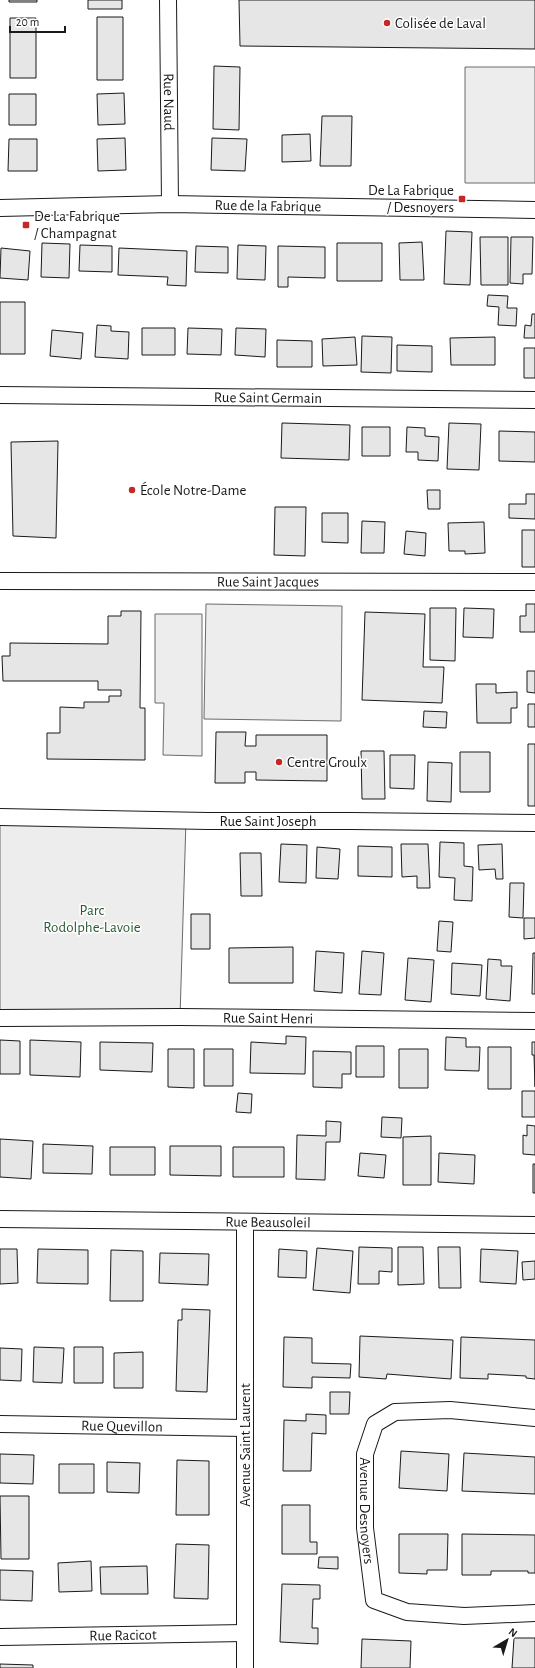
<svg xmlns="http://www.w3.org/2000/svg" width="535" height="1668" viewBox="0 0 535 1668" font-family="'Alegreya Sans',sans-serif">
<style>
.built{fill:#ededed;stroke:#6a6a6a}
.building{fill:#e6e6e6;stroke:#1a1a1a}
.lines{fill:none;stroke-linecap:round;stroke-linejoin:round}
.minor-casing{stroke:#1a1a1a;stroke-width:18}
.minor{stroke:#fff;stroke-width:16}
.poi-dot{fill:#c62828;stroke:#fff;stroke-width:1.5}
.labels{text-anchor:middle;stroke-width:3;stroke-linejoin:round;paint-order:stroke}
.poi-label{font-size:15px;fill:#1a1a1a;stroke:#fff;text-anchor:start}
.street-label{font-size:15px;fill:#1a1a1a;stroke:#fff}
.park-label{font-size:15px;fill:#2b5a34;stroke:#fff}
</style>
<rect width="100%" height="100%" fill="#fff"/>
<path class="built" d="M465,67h70v116h-70z
M206,604l136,2 -1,115 -137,-2z
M155,614h47v142l-39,-1 1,-52h-9z
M0,817l186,3 -6,197 -180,1z"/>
<path class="building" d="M9,0h28v2h-28z
M88,0h34v9h-34z
M239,0h296v49l-295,-3z
M97,17h26v63h-26z
M10,18h26v60h-26z
M214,66l26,1 -1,63 -26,-1z
M124,93l1,31 -27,1 -1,-31z
M9,94h27v31h-27z
M322,116h30l-1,50h-31z
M310,134l1,27 -29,1v-27z
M125,138l1,32 -28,1 -1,-32z
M212,138l35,1 -2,32 -34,-1z
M9,139h28v32h-29z
M446,231l26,1 -2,53 -26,-1z
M480,237h28v48h-27z
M511,237h22l-1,37h-9v10l-13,-1z
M422,242l2,38h-24l-1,-37z
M42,243l28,1 -1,34 -28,-1z
M337,243h45v38h-45z
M80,245l32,1v26l-33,-1z
M238,245l28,1 -1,34 -28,-1z
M196,246l32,1v26l-33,-1z
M278,246l47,1v31l-37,-1v10h-10z
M1,248l29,3 -2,29 -28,-2z
M119,248l68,3 -1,35 -19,-1 1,-8 -50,-2z
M488,295l20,1 -1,12h10l-1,18 -18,-1 1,-18 -12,-1z
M0,302h25v52h-25z
M532,314h3v24h-11l1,-13 6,1z
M97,325l14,1v5l18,1 -1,27 -33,-2z
M142,328h33v27h-33z
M188,328l34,1 -1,26 -34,-1z
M236,328l30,1 -1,28 -30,-2z
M52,330l31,3 -2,26 -31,-3z
M362,336l30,1 -1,36 -30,-1z
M355,337l2,28 -34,1 -1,-27z
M495,337v28h-44l-1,-27z
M277,340l35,1v26h-35z
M397,345l35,1v26l-35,-1z
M524,348h11v30h-11z
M282,423l68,2 -1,35 -68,-2z
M449,423l32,1 -2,46 -32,-1z
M362,427h28v29h-28z
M407,427l18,1v8l14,1 -1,24 -20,-1v-8h-12z
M499,431l36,1v30l-36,-1z
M58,441l-2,97 -43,-2 -2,-94z
M427,490h13v19h-12z
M526,494h9v25l-26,-1v-14h17z
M275,507h31l-1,49 -31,-1z
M322,513h26v30l-26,-1z
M362,521l23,1 -1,31h-23z
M484,522l1,31 -20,1v-3h-16l-1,-28z
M522,530h13v37h-13z
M406,531l20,2 -1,23 -21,-2z
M526,604h9v28h-15v-16h6z
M430,608h26l-1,53 -25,-1z
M464,608l30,1 -1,29 -30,-1z
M121,611h20l-1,97h5v52l-98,-1v-26h13v-26l24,1v-6h25v-6h12v-6h-23v-9h-95l-1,-25h8v-13l98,1v-28h13z
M365,612l60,2 -2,53h21l-2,36 -80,-3z
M527,671h8v22l-8,-1z
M476,684h20v9l21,-1v16h-6v15h-34z
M528,704h7v23h-7z
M424,711l23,1 -1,16 -23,-1z
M216,732h30l-1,14h11v-11h71v46l-71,-1v-8h-11v11h-30z
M528,744h7v62h-7z
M361,751h23l1,48h-23z
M460,752h30v40h-30z
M390,755h25l-1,34 -24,-1z
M428,762l24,1 -1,39 -24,-1z
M440,842l24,1v23l9,1 -1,34 -18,-1 1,-22 -16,-1z
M281,844l26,1 -1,38 -27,-1z
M401,844h27l2,44h-13v-12l-15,1z
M502,844l1,35h-7l-1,-10 -16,1 -1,-25z
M358,846l34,1v30l-34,-1z
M317,847l23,2 -2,30 -22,-1z
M240,853h21l1,43h-21z
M510,883h14l-1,35 -14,-1z
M191,914h19v35h-19z
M524,918h11v20l-11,1z
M439,921l14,1 -2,30 -14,-1z
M293,947v36h-64v-35z
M316,951l28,2 -2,40 -28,-2z
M362,951l22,2 -3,42 -22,-1z
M533,953h2v41h-3z
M408,958l26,2 -3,42 -26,-2z
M488,959l13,1v6h11l-2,35 -24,-2z
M452,963l30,2 -2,31 -29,-2z
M286,1036l20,1 -1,37 -55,-1 1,-31 35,2z
M446,1037l20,1v9h14l-1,24 -34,-1z
M0,1040l20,1v33h-20z
M30,1040l51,2 -1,35 -50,-2z
M100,1042l53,1 -1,29 -52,-2z
M532,1042h3v45l-1,-32h-2z
M356,1046h28v31h-28z
M488,1047h23v42h-23z
M168,1049h26v39l-26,-1z
M204,1049h29v37h-29z
M399,1049h29v39h-29z
M313,1051l38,1v22h-9v14l-29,-1z
M522,1091h13v26h-13z
M238,1093l14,1 -1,19 -15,-1z
M382,1117l20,1 -1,20 -20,-1z
M326,1121l15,1 -1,20h-14l-1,38 -29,-1 1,-44 29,1z
M527,1125l8,1v29l-12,-1v-19l4,1z
M431,1136v49h-28v-48z
M0,1139l33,2 -2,38 -31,-2z
M43,1144l50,2 -1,28 -49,-1z
M170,1146h51v30l-51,-1z
M110,1147h45v28h-45z
M233,1147h51v30h-51z
M360,1153l26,2 -2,23 -26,-2z
M439,1153l36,2 -1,29 -36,-2z
M533,1164h2v29h-2z
M359,1247l33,1v24l-13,-1v13h-21z
M398,1247h25l1,37 -26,1z
M438,1247h22l1,41h-22z
M317,1248l36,3 -3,42 -37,-3z
M0,1249h17l1,34 -18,1z
M38,1249l50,1v34l-51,-1z
M279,1249l28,2 -1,27 -28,-1z
M481,1249l37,2 -2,33 -36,-2z
M111,1250l32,1v50h-33z
M160,1253l49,1 -1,31 -49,-2z
M535,1261v18l-12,1 -1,-18z
M182,1309l28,1 -3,82 -31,-1 2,-71h4z
M360,1336l93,4 -2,39 -64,-5 -1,5 -27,-2z
M284,1337l28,1v25l39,1 -1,14 -38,-1v11l-29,-1z
M461,1337l74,3v39l-9,-1v-2l-38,-2v5l-28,-1z
M34,1347l30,1 -2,35 -29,-1z
M74,1347h29v36h-29z
M0,1348l22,1 -1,32 -21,-1z
M143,1352v36h-29v-35z
M330,1392h20l-1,22h-19z
M306,1414l20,1v19l-14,-1 -1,38h-28l1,-51 22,1z
M401,1451l48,3 -2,37 -48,-3z
M464,1453l71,4v37l-73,-3z
M0,1454l34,1 -1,29 -33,-1z
M177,1460l32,1v54h-33z
M107,1462l33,1 -1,30 -32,-1z
M59,1464h35v29h-35z
M0,1496h29v63h-28z
M282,1505h28v37h7v12h-35z
M399,1534h49l-1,36h-20v4l-28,-1z
M462,1534l73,1v38h-7v-2h-37v4h-29z
M176,1544l33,1 -1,54 -34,-1z
M319,1557h19v12l-20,-1z
M91,1561l1,30 -33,1 -1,-29z
M147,1566l1,28h-47l-1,-27z
M0,1570l33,1 -1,30 -32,-1z
M282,1584l38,1v14h-7l-1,29h6v16l-38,-2z
M514,1638h21v30h-23z
M362,1639l49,2 -1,27h-49z
M0,1664l33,1v3h-33z"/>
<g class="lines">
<g class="minor-casing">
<g id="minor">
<path id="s1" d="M168,0l2,204"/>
<path id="s2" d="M0,208l170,-4 365,6"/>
<path id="s3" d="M0,395l535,5"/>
<path id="s4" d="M0,581l535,1"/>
<path id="s5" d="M0,817l208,4h143l184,2"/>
<path id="s6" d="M0,1018l180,-1 355,4"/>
<path id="s7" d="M0,1219l535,6"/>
<path d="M245,1222v446"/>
<path id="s8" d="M535,1418l-85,-8 -55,2 -20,12 -10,30v74l9,72 33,12 57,4 71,-3"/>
<path id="s9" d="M0,1424l245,4"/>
<path id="s10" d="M0,1637l245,-4"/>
</g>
</g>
<use href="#minor" class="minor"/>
</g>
<g class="poi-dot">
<circle cx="387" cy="23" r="4"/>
<rect x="458" y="195" width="8" height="8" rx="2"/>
<rect x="22" y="221" width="8" height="8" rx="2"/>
<circle cx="132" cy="490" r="4"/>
<circle cx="279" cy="762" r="4"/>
</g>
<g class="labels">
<g class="poi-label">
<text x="395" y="28">Colisée de Laval</text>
<text x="454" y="195" text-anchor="end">De La Fabrique<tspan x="454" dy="17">/ Desnoyers</tspan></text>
<text x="34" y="221">De La Fabrique<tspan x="34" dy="17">/ Champagnat</tspan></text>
<text x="140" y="495">École Notre-Dame</text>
<text x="287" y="767">Centre Groulx</text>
</g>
<g class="street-label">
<text dy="5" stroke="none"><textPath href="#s1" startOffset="102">Rue Naud</textPath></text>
<text dy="5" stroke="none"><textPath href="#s2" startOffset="268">Rue de la Fabrique</textPath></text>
<text dy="5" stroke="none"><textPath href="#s3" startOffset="268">Rue Saint Germain</textPath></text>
<text dy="5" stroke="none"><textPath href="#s4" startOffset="268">Rue Saint Jacques</textPath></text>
<text dy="5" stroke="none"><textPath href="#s5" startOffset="268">Rue Saint Joseph</textPath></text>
<text dy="5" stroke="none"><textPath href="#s6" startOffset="268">Rue Saint Henri</textPath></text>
<text dy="5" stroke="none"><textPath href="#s7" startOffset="268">Rue Beausoleil</textPath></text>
<text dy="5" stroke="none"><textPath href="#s9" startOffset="122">Rue Quevillon</textPath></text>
<text transform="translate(245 1445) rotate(-90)" y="5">Avenue Saint Laurent</text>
<text dy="5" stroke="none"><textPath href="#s8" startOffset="252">Avenue Desnoyers</textPath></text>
<text dy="5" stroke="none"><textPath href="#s10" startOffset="123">Rue Racicot</textPath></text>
</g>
<g class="park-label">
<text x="92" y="915">Parc<tspan x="92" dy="17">Rodolphe-Lavoie</tspan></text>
</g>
</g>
<g transform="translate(507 1640) rotate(38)" stroke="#ffffff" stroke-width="3" paint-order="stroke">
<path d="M0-3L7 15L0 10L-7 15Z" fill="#1a1a1a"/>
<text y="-6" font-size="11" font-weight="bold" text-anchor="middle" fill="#1a1a1a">N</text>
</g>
<path d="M10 26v6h55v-6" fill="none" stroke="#1a1a1a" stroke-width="2"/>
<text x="16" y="26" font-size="12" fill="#1a1a1a" stroke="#ffffff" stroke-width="3" paint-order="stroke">20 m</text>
</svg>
